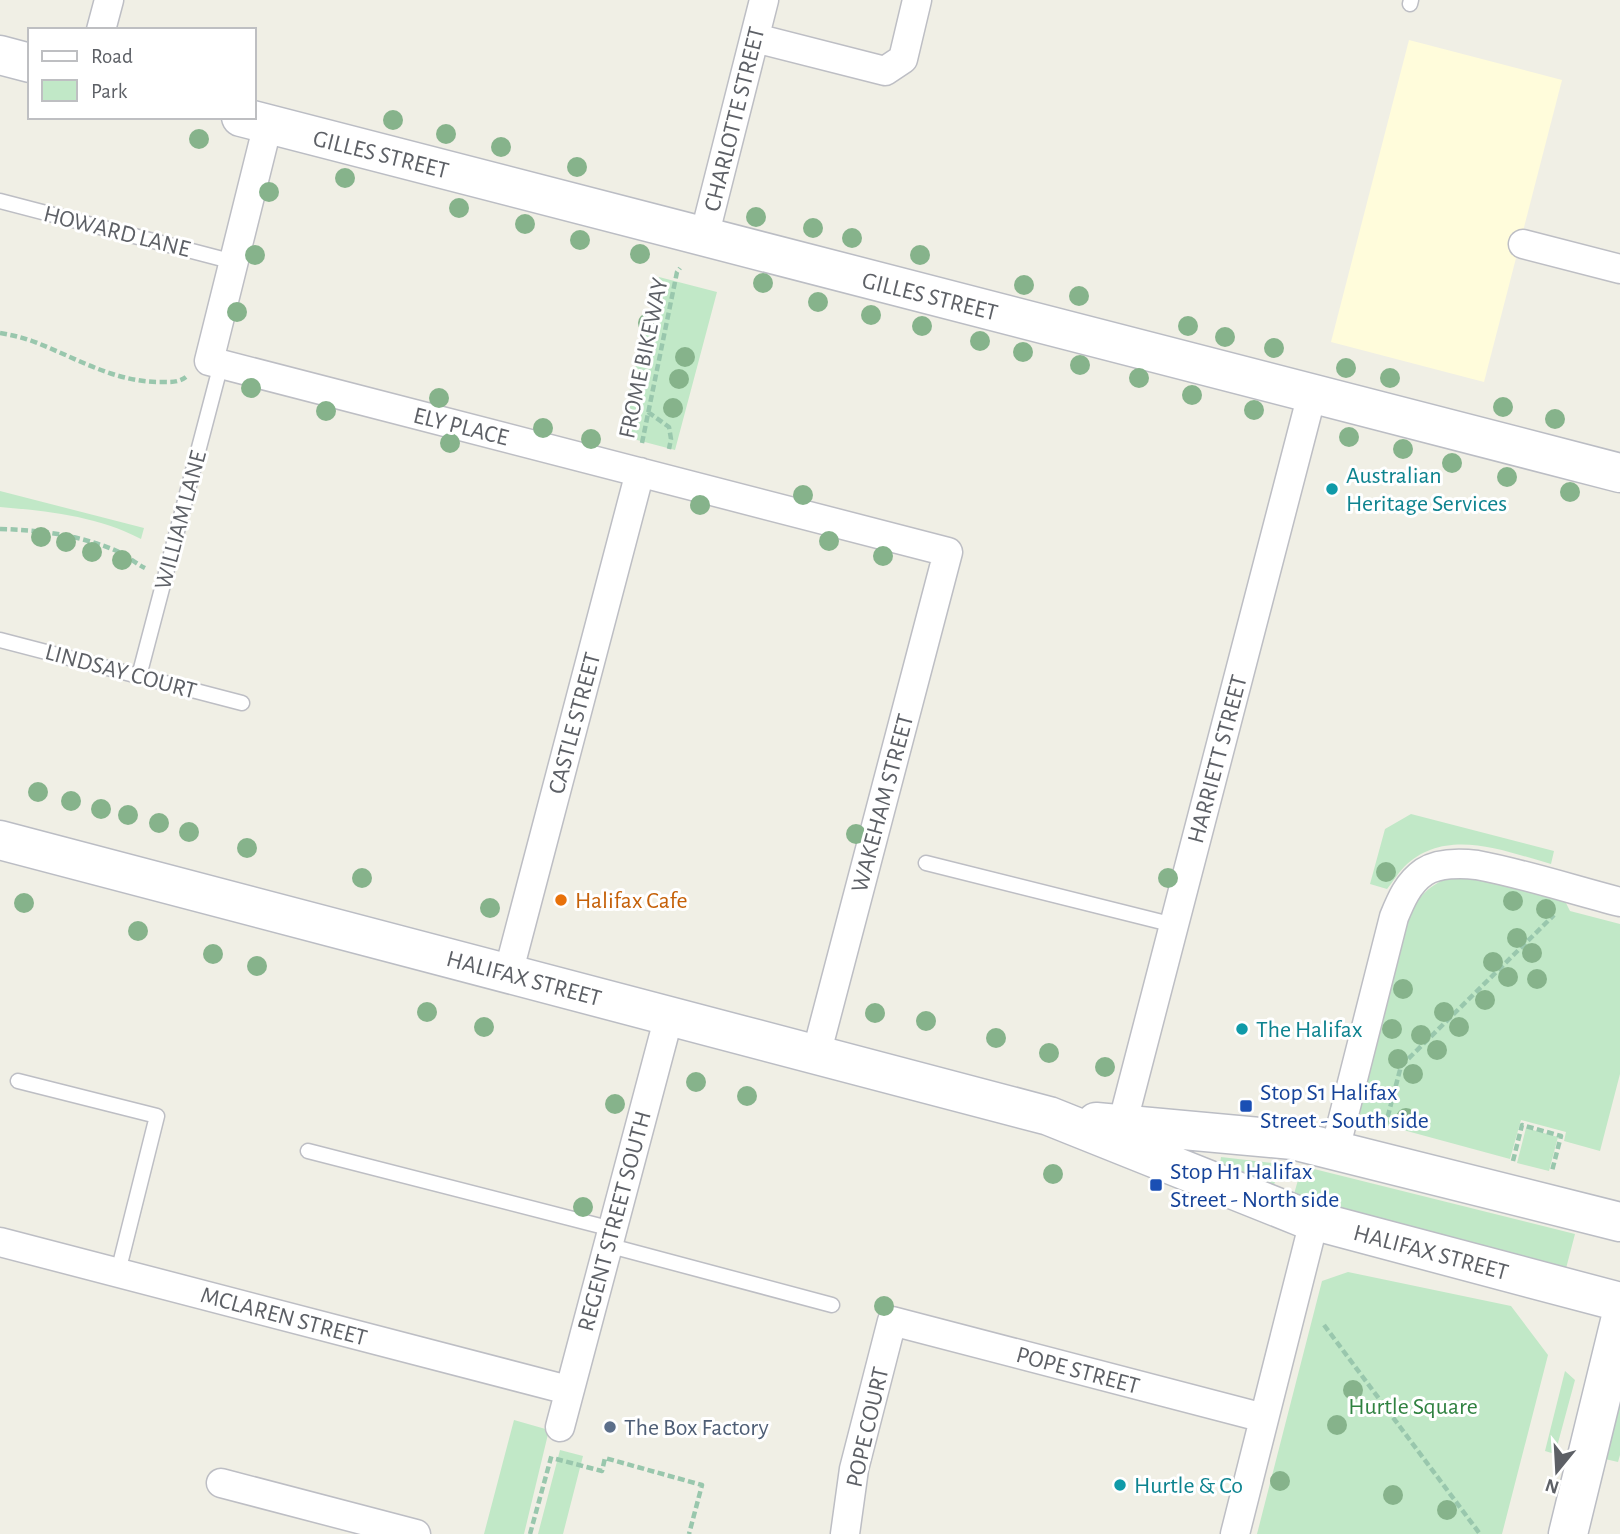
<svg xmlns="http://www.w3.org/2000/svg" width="1620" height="1534" viewBox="0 0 1620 1534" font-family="'Alegreya Sans',sans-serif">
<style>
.commercial{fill:#fffcdb}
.green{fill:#c1e8c7}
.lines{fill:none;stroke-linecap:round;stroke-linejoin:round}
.lane-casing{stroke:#bdbec4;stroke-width:17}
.street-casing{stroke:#bdbec4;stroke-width:31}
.secondary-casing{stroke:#bbbdc4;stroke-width:41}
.path{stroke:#99c7ad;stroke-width:4.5;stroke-dasharray:7 3.5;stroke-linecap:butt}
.lane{stroke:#fff;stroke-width:14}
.street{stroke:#fff;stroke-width:28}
.secondary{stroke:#fff;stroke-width:38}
.tree{fill:#86b38b}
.culture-dot{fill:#0f9aa8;stroke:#fff;stroke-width:2.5}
.food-dot{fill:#e8710a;stroke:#fff;stroke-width:2.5}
.transit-dot{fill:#1a4fb4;stroke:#fff;stroke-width:2.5}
.service-dot{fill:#5c6f8a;stroke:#fff;stroke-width:2.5}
.labels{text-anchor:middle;stroke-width:6;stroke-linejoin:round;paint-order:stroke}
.street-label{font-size:24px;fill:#5d6066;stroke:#fff}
.culture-label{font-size:24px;fill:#0d838f;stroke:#fff;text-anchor:start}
.food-label{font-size:24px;fill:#c56008;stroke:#fff;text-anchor:start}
.transit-label{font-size:24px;fill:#164399;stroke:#fff;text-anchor:start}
.park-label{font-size:24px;fill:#308241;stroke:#fff}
.service-label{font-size:24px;fill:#4e5e75;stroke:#fff;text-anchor:start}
</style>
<rect width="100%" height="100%" fill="#f0efe5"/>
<path class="commercial" d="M1409,40l153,40 -78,302 -153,-40z"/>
<path class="green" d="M659,277l58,15 -42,158 -57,-15z
M0,491l144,37 -3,11c-44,-23 -93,-28 -141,-32z
M1411,814l143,37 -3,13c-47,-13 -106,-38 -147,3 -6,6 -11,15 -17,22l-17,-5 15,-55z
M1455,874h18l91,25 6,12 50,13v150l-20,77 -36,-10 2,-9 -45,-12 -11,39 -151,-41 -1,-19 47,-177c13,-26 23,-36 50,-48z
M1526,1128l32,9 -9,34 -32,-8z
M1221,1157l59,7 -6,21 -54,-21z
M1302,1166l273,68 -12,46 -164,-44 -105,-42z
M1348,1272l163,34 37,49 -46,179h-245l65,-253z
M1565,1371l10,9 -20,74 -10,-3z
M1620,1405v50l-2,7 -13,-3z
M514,1420l35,10 -25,104h-40z
M560,1450l23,6 -20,78h-25z"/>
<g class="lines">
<g class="lane-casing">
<path id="lane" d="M1410,4l1,-4
M0,201l234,61
M0,640l242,63
M139,676l82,-312
M926,863l248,62
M18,1081l139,35 -39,156
M308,1151l304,78
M607,1245l225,60"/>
</g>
<g class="street-casing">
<path id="street" d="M101,30l8,-30
M755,38l130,33 18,-12 14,-59
M268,124l-59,237 739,191 -132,503
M704,237l60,-237
M1523,244l97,25
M508,974l132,-502
M1122,1125l190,-731
M1335,1150l59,-233c7,-17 14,-34 30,-45 14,-9 37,-9 53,-7 48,9 96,25 143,37
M0,1242l568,148
M560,1427l109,-411
M221,1483l195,51
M845,1534l9,-65 38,-148 372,97
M1235,1534l79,-313"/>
</g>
<g class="secondary-casing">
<path id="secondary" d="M0,55l30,8
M241,117l1379,356
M0,840l1049,276 255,102 316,84
M1096,1122l197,18 327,82
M1568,1534l52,-213"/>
</g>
<path class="path" d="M0,333c11,2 21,4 32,8 43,16 81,41 128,41 10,0 18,1 26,-5
M648,412l21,15 2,12 -2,10
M642,443l35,-171 3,-4
M0,529c41,1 79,6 117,22 10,5 18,12 28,17
M1385,1127l16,-61 153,-151
M1513,1161l9,-36 39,11 -9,35
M1324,1325l156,209
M556,1459l46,12 3,-13 97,27 -13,49
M530,1534l22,-80"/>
<use href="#lane" class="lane"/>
<use href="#street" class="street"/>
<use href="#secondary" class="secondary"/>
</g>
<g class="tree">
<circle cx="393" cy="120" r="10"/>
<circle cx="446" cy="134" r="10"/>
<circle cx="199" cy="139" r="10"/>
<circle cx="501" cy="147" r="10"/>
<circle cx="577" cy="167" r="10"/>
<circle cx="345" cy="178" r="10"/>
<circle cx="269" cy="192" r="10"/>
<circle cx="459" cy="208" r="10"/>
<circle cx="756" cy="217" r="10"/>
<circle cx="525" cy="224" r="10"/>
<circle cx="813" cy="228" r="10"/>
<circle cx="852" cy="238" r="10"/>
<circle cx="580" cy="240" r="10"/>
<circle cx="640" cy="254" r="10"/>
<circle cx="255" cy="255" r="10"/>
<circle cx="920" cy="255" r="10"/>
<circle cx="763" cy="283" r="10"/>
<circle cx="1024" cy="285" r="10"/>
<circle cx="1079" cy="296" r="10"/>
<circle cx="818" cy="302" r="10"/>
<circle cx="237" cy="312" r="10"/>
<circle cx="871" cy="315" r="10"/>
<circle cx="648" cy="323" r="10"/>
<circle cx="922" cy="326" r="10"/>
<circle cx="1188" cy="326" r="10"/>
<circle cx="1225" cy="337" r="10"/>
<circle cx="980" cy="341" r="10"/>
<circle cx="1274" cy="348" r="10"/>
<circle cx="1023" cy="352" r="10"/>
<circle cx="685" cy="357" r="10"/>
<circle cx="1080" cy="365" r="10"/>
<circle cx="1346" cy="368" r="10"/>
<circle cx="1139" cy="378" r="10"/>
<circle cx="1390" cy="378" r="10"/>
<circle cx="679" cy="379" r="10"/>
<circle cx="251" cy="388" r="10"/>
<circle cx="1192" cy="395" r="10"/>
<circle cx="439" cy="398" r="10"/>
<circle cx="1503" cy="407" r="10"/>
<circle cx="673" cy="408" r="10"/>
<circle cx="1254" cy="410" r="10"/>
<circle cx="326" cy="411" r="10"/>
<circle cx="1555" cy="419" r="10"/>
<circle cx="543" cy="428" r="10"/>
<circle cx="1349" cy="437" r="10"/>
<circle cx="591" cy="439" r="10"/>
<circle cx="450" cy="443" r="10"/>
<circle cx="1403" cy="449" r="10"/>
<circle cx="1452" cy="463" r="10"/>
<circle cx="1507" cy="477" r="10"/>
<circle cx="1570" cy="492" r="10"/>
<circle cx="803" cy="495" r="10"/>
<circle cx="700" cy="505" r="10"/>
<circle cx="41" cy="537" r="10"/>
<circle cx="829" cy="541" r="10"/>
<circle cx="66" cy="542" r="10"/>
<circle cx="92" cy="552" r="10"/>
<circle cx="883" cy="556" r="10"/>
<circle cx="122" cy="560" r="10"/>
<circle cx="38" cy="792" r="10"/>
<circle cx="71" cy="801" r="10"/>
<circle cx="101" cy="809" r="10"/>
<circle cx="128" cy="815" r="10"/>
<circle cx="159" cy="823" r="10"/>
<circle cx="189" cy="832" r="10"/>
<circle cx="856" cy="834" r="10"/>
<circle cx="247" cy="848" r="10"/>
<circle cx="1386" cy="872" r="10"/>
<circle cx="362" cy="878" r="10"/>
<circle cx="1168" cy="878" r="10"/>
<circle cx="1513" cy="901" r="10"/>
<circle cx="24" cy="903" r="10"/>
<circle cx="490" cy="908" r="10"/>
<circle cx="1546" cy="909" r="10"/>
<circle cx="138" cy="931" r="10"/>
<circle cx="1517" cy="938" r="10"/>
<circle cx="1532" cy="953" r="10"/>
<circle cx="213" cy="954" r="10"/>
<circle cx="1493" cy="962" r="10"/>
<circle cx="257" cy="966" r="10"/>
<circle cx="1508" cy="977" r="10"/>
<circle cx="1537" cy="979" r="10"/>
<circle cx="1403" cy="989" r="10"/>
<circle cx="1485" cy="1000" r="10"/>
<circle cx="427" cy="1012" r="10"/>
<circle cx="1444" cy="1012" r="10"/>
<circle cx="875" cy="1013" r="10"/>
<circle cx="926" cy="1021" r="10"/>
<circle cx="484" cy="1027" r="10"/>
<circle cx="1459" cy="1027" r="10"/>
<circle cx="1392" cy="1029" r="10"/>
<circle cx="1421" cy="1035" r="10"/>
<circle cx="996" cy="1038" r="10"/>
<circle cx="1437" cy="1050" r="10"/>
<circle cx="1049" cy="1053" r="10"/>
<circle cx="1398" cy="1059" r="10"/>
<circle cx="1105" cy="1067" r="10"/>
<circle cx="1413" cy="1074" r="10"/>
<circle cx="696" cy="1082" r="10"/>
<circle cx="747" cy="1096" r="10"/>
<circle cx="615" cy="1104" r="10"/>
<circle cx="1406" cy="1118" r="10"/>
<circle cx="1053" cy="1174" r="10"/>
<circle cx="583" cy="1207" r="10"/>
<circle cx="884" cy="1306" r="10"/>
<circle cx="1353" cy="1390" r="10"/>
<circle cx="1337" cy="1425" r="10"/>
<circle cx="1280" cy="1481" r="10"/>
<circle cx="1393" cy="1495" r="10"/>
<circle cx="1447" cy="1510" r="10"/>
</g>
<g class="culture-dot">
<circle cx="1332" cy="489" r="7"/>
<circle cx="1242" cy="1029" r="7"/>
<circle cx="1120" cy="1485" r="7"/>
</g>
<circle class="food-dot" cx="561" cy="900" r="7"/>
<g class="transit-dot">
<rect x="1239" y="1099" width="14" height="14" rx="3.5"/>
<rect x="1149" y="1178" width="14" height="14" rx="3.5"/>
</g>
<circle class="service-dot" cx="610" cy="1427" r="7"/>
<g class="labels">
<g class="street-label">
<text transform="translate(734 119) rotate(-76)" y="8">CHARLOTTE STREET</text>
<text transform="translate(381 154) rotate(14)" y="8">GILLES STREET</text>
<text transform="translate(117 231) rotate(14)" y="8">HOWARD LANE</text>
<text transform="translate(930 296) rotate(14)" y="8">GILLES STREET</text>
<text transform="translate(643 358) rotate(-78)" y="8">FROME BIKEWAY</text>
<text transform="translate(461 426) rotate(14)" y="8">ELY PLACE</text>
<text transform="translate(180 520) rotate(-75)" y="8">WILLIAM LANE</text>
<text transform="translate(121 671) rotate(15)" y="8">LINDSAY COURT</text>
<text transform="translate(574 723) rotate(-75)" y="8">CASTLE STREET</text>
<text transform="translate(1217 759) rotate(-75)" y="8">HARRIETT STREET</text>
<text transform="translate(882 803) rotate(-75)" y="8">WAKEHAM STREET</text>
<text transform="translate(524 978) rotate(15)" y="8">HALIFAX STREET</text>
<text transform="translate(614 1221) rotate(-75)" y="8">REGENT STREET SOUTH</text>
<text transform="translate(1431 1252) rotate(15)" y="8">HALIFAX STREET</text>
<text transform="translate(284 1316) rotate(15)" y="8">MCLAREN STREET</text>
<text transform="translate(1078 1370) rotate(15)" y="8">POPE STREET</text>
<text transform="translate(867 1427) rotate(-77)" y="8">POPE COURT</text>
</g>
<g class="culture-label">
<text x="1346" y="483">Australian<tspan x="1346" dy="28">Heritage Services</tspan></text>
<text x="1256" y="1037">The Halifax</text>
<text x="1134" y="1493">Hurtle &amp; Co</text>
</g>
<g class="food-label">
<text x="575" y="908">Halifax Cafe</text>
</g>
<g class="transit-label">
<text x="1260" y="1100">Stop S1 Halifax<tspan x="1260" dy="28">Street - South side</tspan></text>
<text x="1170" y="1179">Stop H1 Halifax<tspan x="1170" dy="28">Street - North side</tspan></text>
</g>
<g class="park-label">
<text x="1413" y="1414">Hurtle Square</text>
</g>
<g class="service-label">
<text x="624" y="1435">The Box Factory</text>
</g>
</g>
<rect x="28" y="28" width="228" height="91" fill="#ffffff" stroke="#bebfc2" stroke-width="2"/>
<rect x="42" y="51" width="35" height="10" fill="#ffffff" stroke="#bebfc2" stroke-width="2"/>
<text x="91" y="63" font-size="21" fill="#5d6066">Road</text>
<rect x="42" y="80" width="35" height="21" fill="#c1e8c7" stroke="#bebfc2" stroke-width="2"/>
<text x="91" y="98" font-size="21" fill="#5d6066">Park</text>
<g transform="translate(1557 1471) rotate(198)" stroke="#ffffff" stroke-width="5" paint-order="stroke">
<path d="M0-5L12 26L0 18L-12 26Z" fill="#5d6066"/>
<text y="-10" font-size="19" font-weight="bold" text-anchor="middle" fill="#5d6066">N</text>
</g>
</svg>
